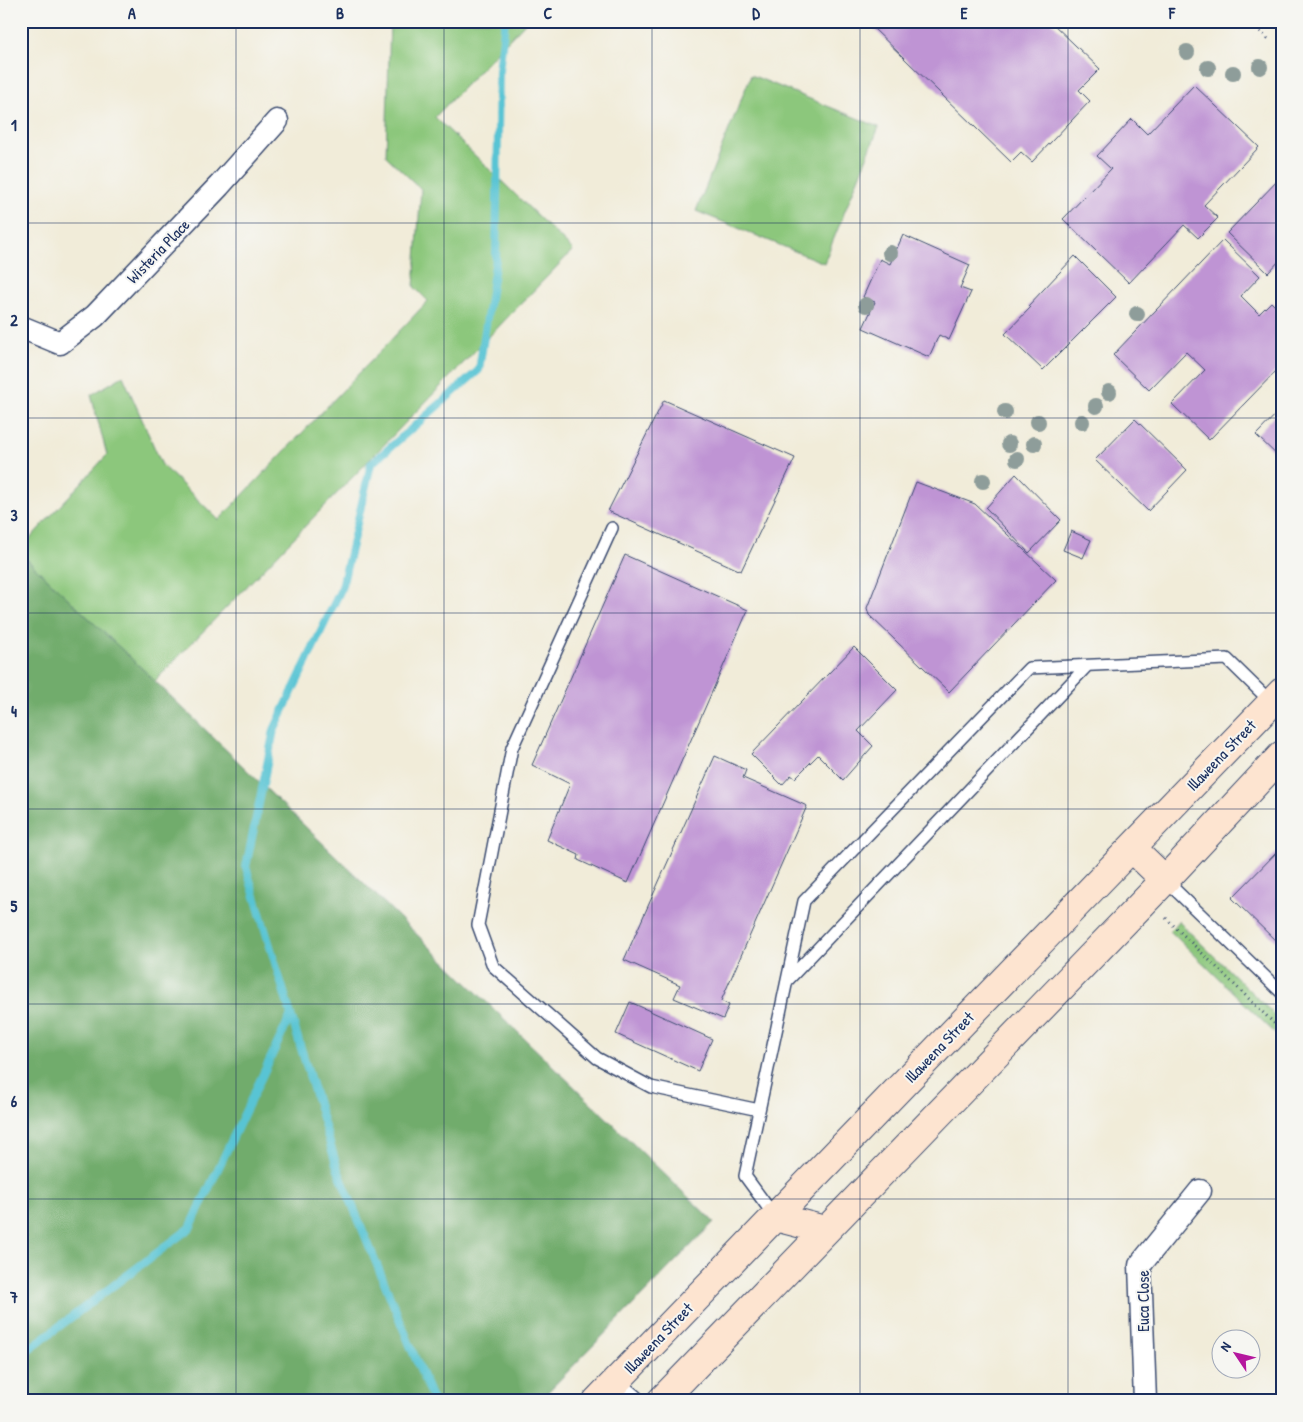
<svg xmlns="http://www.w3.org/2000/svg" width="1303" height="1422" viewBox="0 0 1303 1422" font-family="'Patrick Hand',sans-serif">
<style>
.green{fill:#8cc77c;stroke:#547b6d}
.forest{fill:#71ac6c;stroke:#466e65}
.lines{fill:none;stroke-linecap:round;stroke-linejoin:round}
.stream{stroke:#59c4d4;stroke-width:8}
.building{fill:#bf94d4}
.service-casing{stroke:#3b4b70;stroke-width:14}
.minor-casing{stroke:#3b4b70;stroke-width:25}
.secondary-casing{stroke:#3b4b70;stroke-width:30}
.path{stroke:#3b4b70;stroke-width:3;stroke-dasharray:1 4;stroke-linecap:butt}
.service{stroke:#fff;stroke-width:11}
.minor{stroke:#fff;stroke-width:22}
.secondary{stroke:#fde4d0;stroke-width:28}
.tree{fill:#8e9d9a}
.grid{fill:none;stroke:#1b2f5e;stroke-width:1;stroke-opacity:0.55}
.labels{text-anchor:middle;stroke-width:4;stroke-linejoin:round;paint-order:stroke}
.street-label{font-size:16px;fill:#1b2f5e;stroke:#f6f6f2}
.neatline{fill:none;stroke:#1b2f5e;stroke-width:2}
.grid-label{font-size:16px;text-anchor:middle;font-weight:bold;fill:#1b2f5e}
</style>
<rect width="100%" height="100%" fill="#f6f6f2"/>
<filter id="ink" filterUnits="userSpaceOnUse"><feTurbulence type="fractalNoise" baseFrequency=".02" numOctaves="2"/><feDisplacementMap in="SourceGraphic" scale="10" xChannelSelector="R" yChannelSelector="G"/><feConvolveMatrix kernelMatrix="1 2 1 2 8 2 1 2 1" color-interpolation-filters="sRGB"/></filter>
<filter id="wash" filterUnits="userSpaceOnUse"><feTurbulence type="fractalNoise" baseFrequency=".0096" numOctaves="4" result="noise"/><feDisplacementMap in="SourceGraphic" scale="20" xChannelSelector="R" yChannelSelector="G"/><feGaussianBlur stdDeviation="1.12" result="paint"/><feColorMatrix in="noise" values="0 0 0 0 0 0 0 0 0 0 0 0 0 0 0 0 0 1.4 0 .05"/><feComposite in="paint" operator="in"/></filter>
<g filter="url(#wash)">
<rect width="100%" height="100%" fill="#f1ecd9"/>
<path class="green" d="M390,21h137l-92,96 138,133 -418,431 -134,-127v-6l86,-93 -16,-60 32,-19 39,89 57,55 209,-219 -14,-14 7,-98 -35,-33z
M751,75l128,52 -55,136 -128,-52z
M1178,921l104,101v18l-112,-109z"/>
<path class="forest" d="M21,554l134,127 559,541 -175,179h-518z"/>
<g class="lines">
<path class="stream" d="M21,1355l169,-127 101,-213
M433,1401l-95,-231 -92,-303 28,-137 68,-143 29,-123 108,-94 17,-111 3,-188 6,-50"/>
</g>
<g id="blocks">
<path class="building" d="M873,21h177l50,48 -21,21 11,11 -58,61 -11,-10 -10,10 -141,-137z
M1194,85l65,62 -55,58 14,13 -20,20 -14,-13 -55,58 -66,-64 48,-50 -14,-13 35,-37 15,15z
M1282,176v82l-14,15 -41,-40z
M903,235l67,30 -10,23 11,4 -22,48 -10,-5 -10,22 -66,-29 12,-26 -12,-5 17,-38 10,5z
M1223,240l37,36 -19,20 18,18 12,-12 11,11v52l-73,75 -37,-36 33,-34 -19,-18 -37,38 -36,-35z
M1075,256l41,41 -73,73 -38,-36 25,-26 -2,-2z
M664,400l131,58 -54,113 -133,-60z
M1282,408v52l-26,-25z
M1135,419l52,51 -39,41 -53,-51z
M1016,474l45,46 -32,33 -43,-45z
M916,482l59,22 81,76 -107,112 -80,-77 -2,-7z
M1071,531l20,9 -8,18 -20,-8z
M625,555l123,55 -120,273 -50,-23 1,-5 -32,-15 23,-56 -38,-19z
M854,647l43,43 -39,41 15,15 -30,34 -25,-25 -23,23 -4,-3 -9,10 -31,-31z
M715,756l31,14 -3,8 64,28 -86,195 8,4 -6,14 -49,-21 6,-13 -56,-25z
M1282,847v100l-50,-49z
M630,1002l82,37 -14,32 -82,-37z"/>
</g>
</g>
<g filter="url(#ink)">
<use href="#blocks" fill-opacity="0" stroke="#3b4b70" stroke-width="1"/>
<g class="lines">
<g class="service-casing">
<path id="service" d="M612,528l-100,220 -34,177 15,41 104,92 54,29 108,23
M1165,880l117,113
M788,980l299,-314
M775,1217l-30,-41 59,-275 225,-233 198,-9 46,45"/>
</g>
<g class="minor-casing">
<path id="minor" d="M21,327l39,16 35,-27 124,-130 58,-65
M613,1384l20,17
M1145,1401l-5,-136 60,-74"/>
</g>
<g class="secondary-casing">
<path id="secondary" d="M1132,848l33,32
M775,1217l50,13
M597,1401l685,-709
M661,1401l504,-521 117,-125"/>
</g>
<path class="path" d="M1249,21l19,18
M1166,918l116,113"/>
<use href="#service" class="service"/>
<use href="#minor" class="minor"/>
<use href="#secondary" class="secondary"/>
</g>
<g class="tree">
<circle cx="1187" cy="52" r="8"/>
<circle cx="1260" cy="67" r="8"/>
<circle cx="1208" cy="68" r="8"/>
<circle cx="1233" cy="73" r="8"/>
<circle cx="890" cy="253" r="8"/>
<circle cx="866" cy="305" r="8"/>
<circle cx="1137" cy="314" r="8"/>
<circle cx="1109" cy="392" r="8"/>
<circle cx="1096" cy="406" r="8"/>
<circle cx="1005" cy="412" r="8"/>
<circle cx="1038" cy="422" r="8"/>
<circle cx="1082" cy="422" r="8"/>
<circle cx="1009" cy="444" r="8"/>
<circle cx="1034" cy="444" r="8"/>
<circle cx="1017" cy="459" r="8"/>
<circle cx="983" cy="481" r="8"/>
</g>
</g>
<path class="grid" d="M236,21v1380M444,21v1380M652,21v1380M860,21v1380M1068,21v1380M21,223h1261M21,418h1261M21,613h1261M21,809h1261M21,1004h1261M21,1199h1261"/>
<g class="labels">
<g class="street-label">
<text transform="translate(158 251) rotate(-46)" y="6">Wisteria Place</text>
<text transform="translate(1221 755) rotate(-46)" y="6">Illaweena Street</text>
<text transform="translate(939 1047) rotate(-46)" y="6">Illaweena Street</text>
<text transform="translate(1143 1301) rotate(-90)" y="6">Euca Close</text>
<text transform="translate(658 1338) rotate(-46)" y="6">Illaweena Street</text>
</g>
</g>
<rect width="1303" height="1422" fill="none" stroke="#f6f6f2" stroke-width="55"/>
<g transform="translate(1236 1354) rotate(305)"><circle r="24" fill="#f6f6f2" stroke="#9ea6b7"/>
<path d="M0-4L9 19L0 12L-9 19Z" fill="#b5179e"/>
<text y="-8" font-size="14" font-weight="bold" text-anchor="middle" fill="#1b2f5e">N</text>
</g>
<rect x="28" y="28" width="1248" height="1366" class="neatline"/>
<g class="grid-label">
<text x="132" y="19">A</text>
<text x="340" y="19">B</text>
<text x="548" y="19">C</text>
<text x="756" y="19">D</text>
<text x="964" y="19">E</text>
<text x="1172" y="19">F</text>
<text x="14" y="131">1</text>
<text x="14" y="326">2</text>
<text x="14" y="521">3</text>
<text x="14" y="717">4</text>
<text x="14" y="912">5</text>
<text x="14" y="1107">6</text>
<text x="14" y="1303">7</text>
</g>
</svg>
